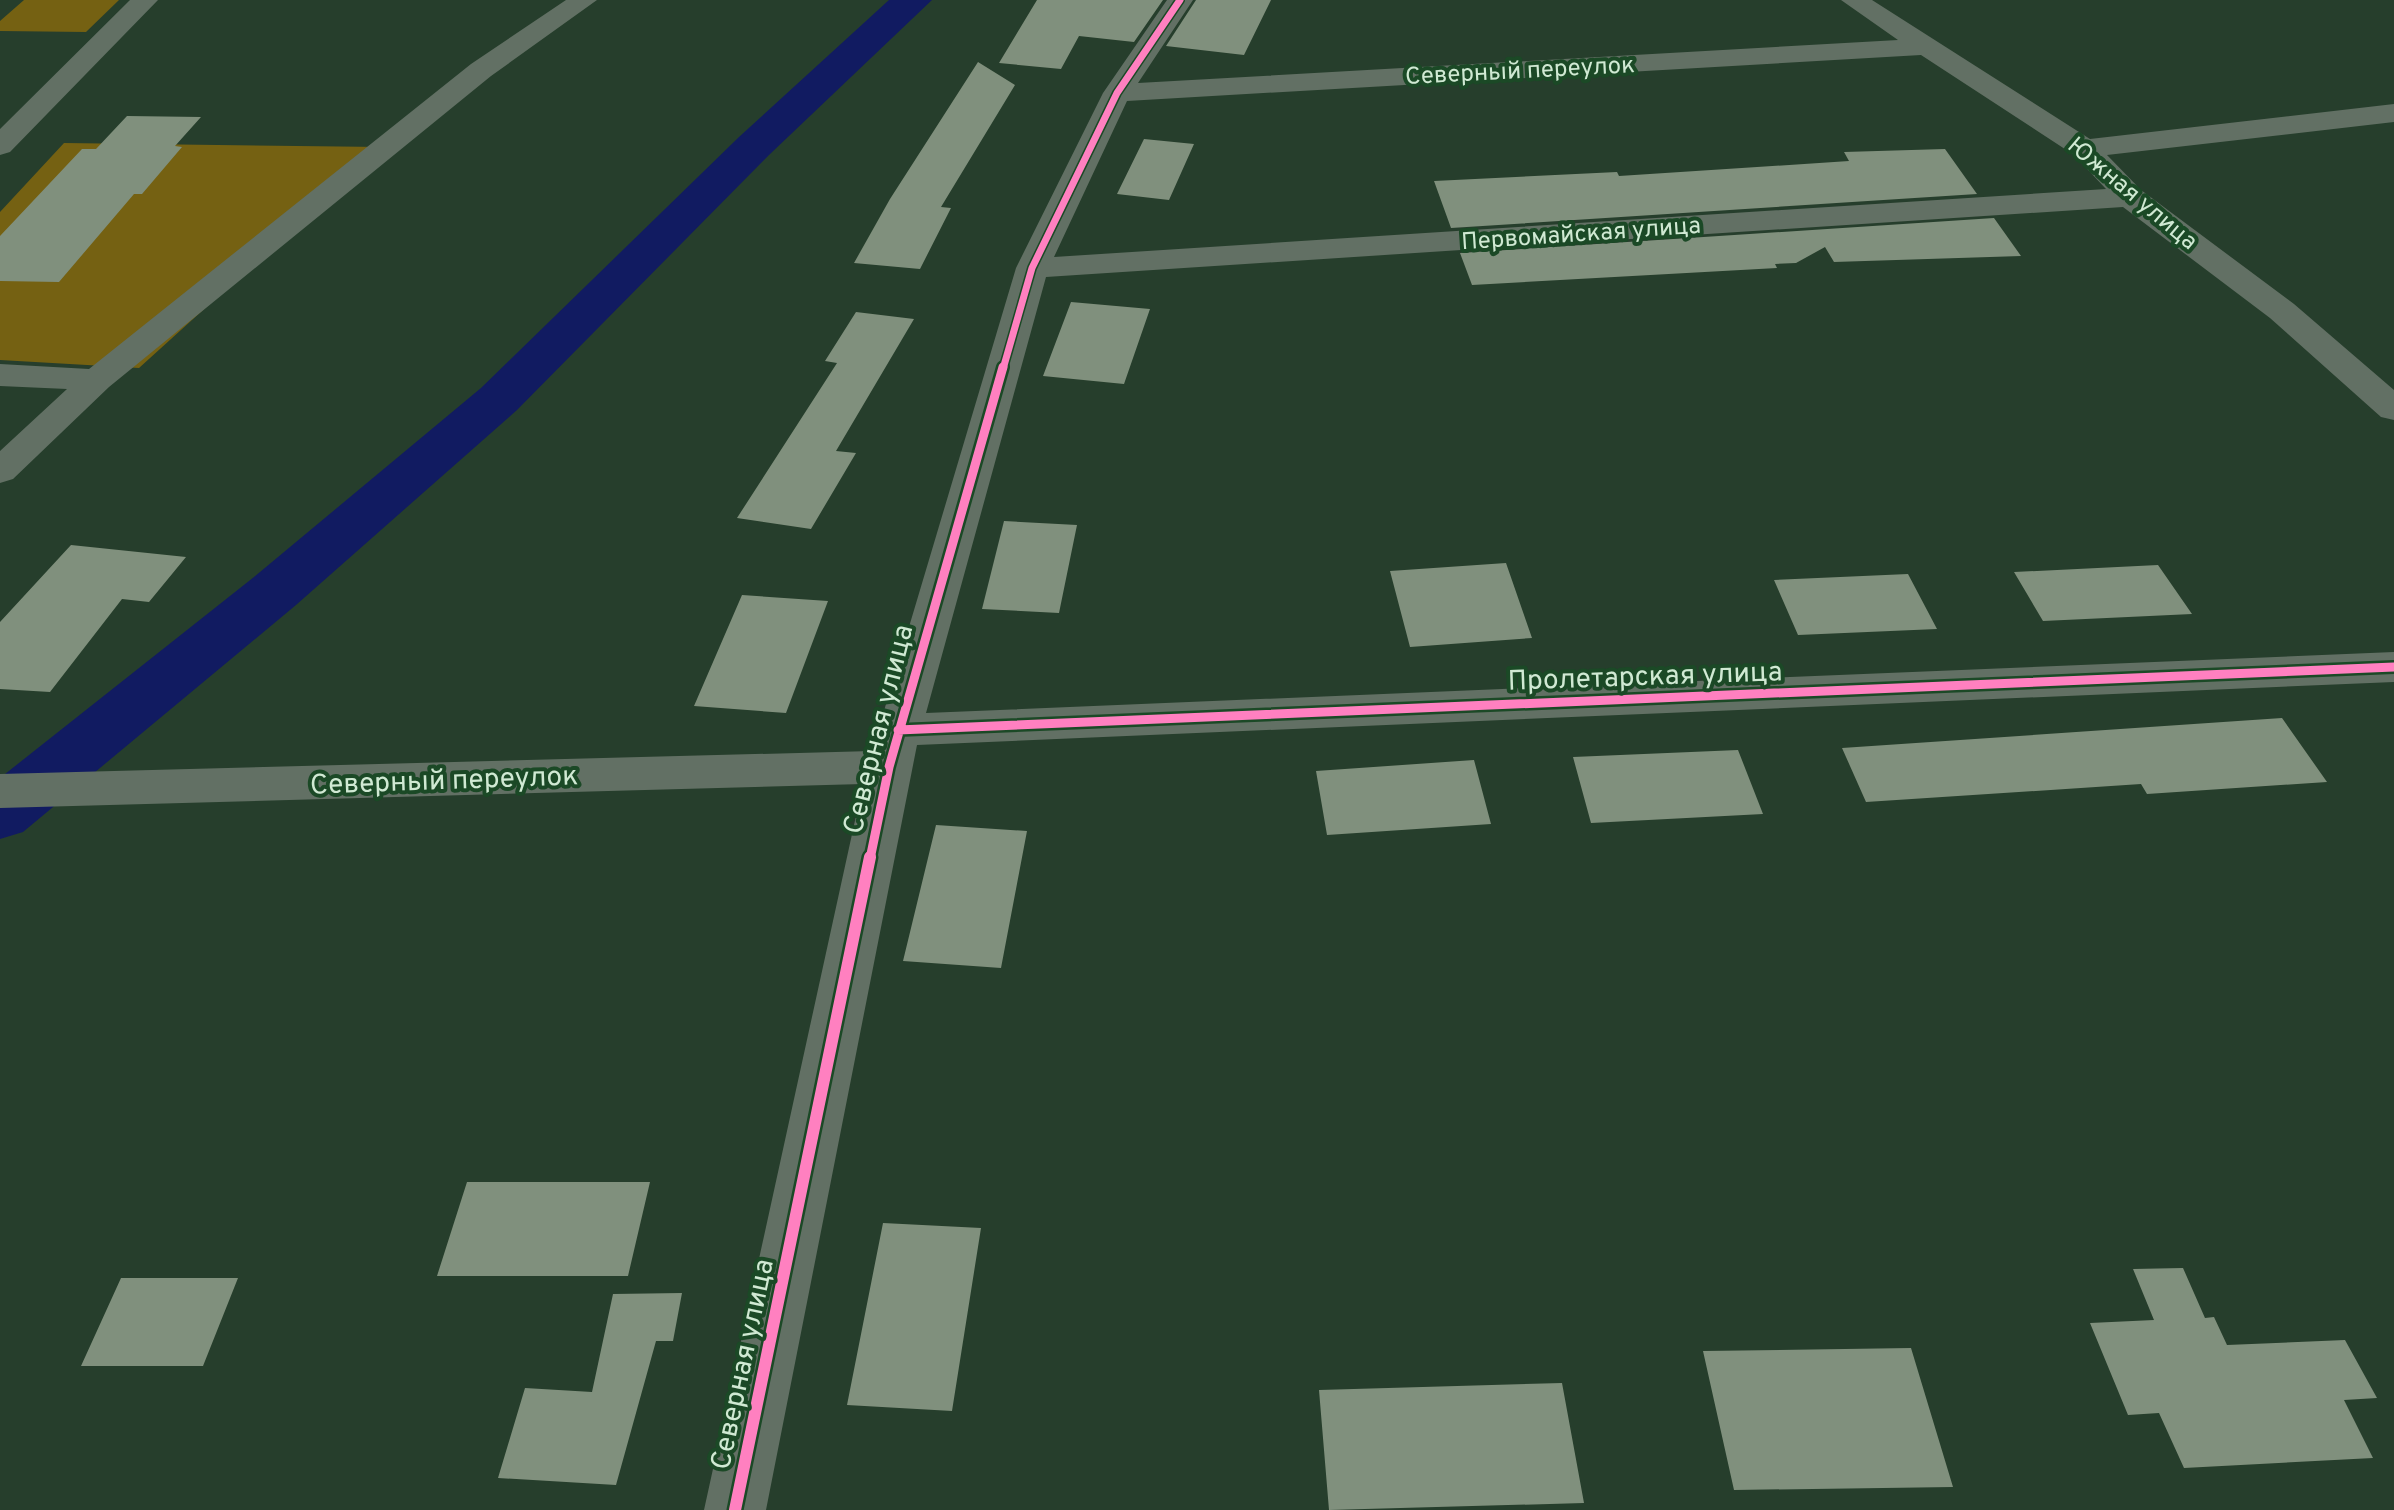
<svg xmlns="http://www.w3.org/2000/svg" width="2394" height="1510" viewBox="0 0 2394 1510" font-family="Overpass,sans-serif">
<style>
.green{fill:#756112}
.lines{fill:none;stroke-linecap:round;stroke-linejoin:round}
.canal{fill:#111b61;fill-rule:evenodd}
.building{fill:#80907d}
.minor{fill:#627064;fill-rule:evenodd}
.cycleway-far2-casing{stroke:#1b4926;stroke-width:10}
.cycleway-far1-casing{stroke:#1b4926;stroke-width:14}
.cycleway-casing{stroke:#1b4926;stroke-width:17}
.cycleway-far2{stroke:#ff80c0;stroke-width:7}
.cycleway-far1{stroke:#ff80c0;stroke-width:9}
.cycleway{stroke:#ff80c0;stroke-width:12}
.labels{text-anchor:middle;stroke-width:8;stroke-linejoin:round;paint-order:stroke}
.far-street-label{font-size:24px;fill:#d0e9d3;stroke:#1b4926}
.street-label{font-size:28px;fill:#d0e9d3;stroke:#1b4926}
</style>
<rect width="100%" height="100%" fill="#263e2c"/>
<path class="green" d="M24,0h95l-33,32 -86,-1v-10z
M64,143l319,4 -244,221 -139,-8v-148z"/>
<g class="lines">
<path class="canal" d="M889,0h43l-163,155 -252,255 -221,195 -273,227 -23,7v-61l254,-201 227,-189 258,-251z"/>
</g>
<path class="building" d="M1037,0h126l-29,42 -55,-6 -18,33 -62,-6z
M1196,0h75l-27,55 -78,-9z
M978,62l37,23 -74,122 10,1 -31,61 -66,-6 36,-64z
M127,116l74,1 -26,29 7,1 -40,47h-8l-75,88 -59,-1v-45l82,-87h14z
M1144,139l50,5 -25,56 -52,-6z
M1945,149l32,45 -526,34 -17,-47 183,-9 2,4 230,-15 -5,-9z
M1994,218l27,38 -187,6 -9,-15 -29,16 -21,1 2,4 -305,17 -12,-32z
M1071,302l79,7 -26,75 -81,-8z
M856,312l58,7 -78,132 20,2 -45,76 -74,-11 100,-155 -12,-2z
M1004,521l73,4 -18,88 -77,-4z
M71,545l115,12 -37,45 -27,-3 -72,93 -50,-3v-67z
M1506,563l26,75 -122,9 -20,-76z
M2158,565l34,49 -149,7 -29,-49z
M1908,574l29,55 -139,6 -24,-55z
M742,595l86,6 -42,112 -92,-7z
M2282,718l45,64 -180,12 -6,-10 -275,18 -24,-54z
M1738,750l25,64 -172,9 -18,-66z
M1474,760l17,64 -164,11 -11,-64z
M936,825l91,6 -26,137 -98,-7z
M467,1182h183l-22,94h-191z
M883,1223l98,5 -29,183 -105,-6z
M2183,1268l22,50 9,-1 13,28 118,-5 32,58 -33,2 29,58 -189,10 -25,-55 -31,2 -38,-92 64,-3 -21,-51z
M121,1278h117l-35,88h-122z
M682,1293l-9,48h-17l-40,144 -118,-7 27,-90 67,4 21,-98z
M1911,1348l42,139 -219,3 -31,-139z
M1562,1383l22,120 -255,7 -10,-120z"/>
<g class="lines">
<path class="minor" d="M130,0h28l-148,152 -10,3v-26z
M566,0h31l-106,76 -382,311 -96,92 -13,4v-32l67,-62 -67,-3v-22l89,5 382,-305z
M1167,0h26l-55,83 760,-43 -57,-40h31l218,139 304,-35v18l-287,33 34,35 153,114 100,86v30l-13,-3 -111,-99 -147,-111 -1077,70 -120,436 1468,-61v30l-1477,63 -151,765h-62l159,-726 -863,24v-34l872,-23 144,-483 87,-175zM1921,55l153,100 32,34 -1052,68 73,-156z"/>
<g class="cycleway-far2-casing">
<path id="cycleway-far2" d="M1003,369l29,-101 85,-175 63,-93"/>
</g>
<g class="cycleway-far1-casing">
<path id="cycleway-far1" d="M898,730l1496,-63
M870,859l19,-92 114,-400"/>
</g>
<g class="cycleway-casing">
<path id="cycleway" d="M735,1510l135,-653"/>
</g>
<use href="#cycleway-far2" class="cycleway-far2"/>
<use href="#cycleway-far1" class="cycleway-far1"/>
<use href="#cycleway" class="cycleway"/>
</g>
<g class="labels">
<g class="far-street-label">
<text transform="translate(1520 70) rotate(-3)" y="8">Северный переулок</text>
<text transform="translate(2133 193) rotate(40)" y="8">Южная улица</text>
<text transform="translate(1581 233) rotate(-4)" y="8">Первомайская улица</text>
</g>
<g class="street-label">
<text transform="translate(1645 675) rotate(-2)" y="10">Пролетарская улица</text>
<text transform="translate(877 729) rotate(-76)" y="10">Северная улица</text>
<text transform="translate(444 779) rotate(-2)" y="10">Северный переулок</text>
<text transform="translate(741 1364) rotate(-78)" y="10">Северная улица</text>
</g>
</g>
</svg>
